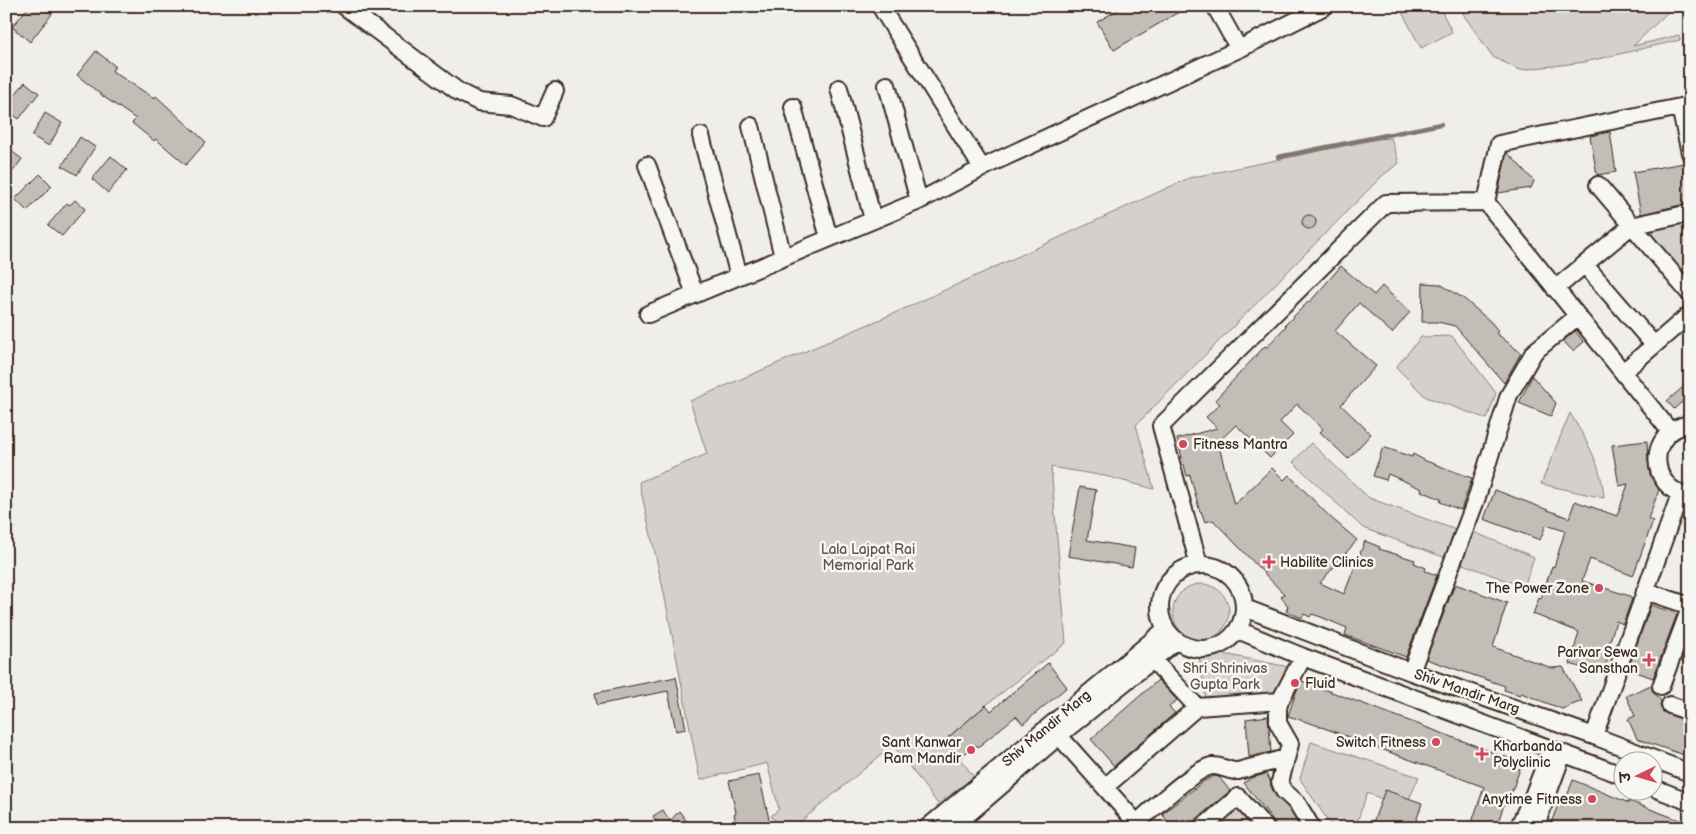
<svg xmlns="http://www.w3.org/2000/svg" width="1696" height="834" viewBox="0 0 1696 834" font-family="'Balsamiq Sans','Playpen Sans Deva',sans-serif">
<style>
.green{fill:#d4d1cc;stroke:#887e75}
.lines{fill:none;stroke-linecap:round;stroke-linejoin:round}
.stream{stroke:#81766d;stroke-width:4.5}
.building{fill:#c2bdb7;stroke:#3b2a1e}
.minor-casing{stroke:#3b2a1e;stroke-width:20}
.minor{stroke:#f6f6f2;stroke-width:16}
.poi-dot{fill:#d1495b;stroke:#f6f6f2;stroke-width:2}
.labels{text-anchor:middle;stroke-width:5;stroke-linejoin:round;paint-order:stroke}
.poi-label{font-size:14px;fill:#3b2a1e;stroke:#f6f6f2;text-anchor:end}
.park-label{font-size:14px;fill:#61544a;stroke:#f6f6f2}
.street-label{font-size:14px;fill:#3b2a1e;stroke:#f6f6f2}
</style>
<rect width="100%" height="100%" fill="#efeeea"/>
<filter id="ink" filterUnits="userSpaceOnUse"><feTurbulence type="fractalNoise" baseFrequency=".02" numOctaves="2"/><feDisplacementMap in="SourceGraphic" scale="10" xChannelSelector="R" yChannelSelector="G"/><feConvolveMatrix kernelMatrix="1 2 1 2 8 2 1 2 1" color-interpolation-filters="sRGB"/></filter>
<g filter="url(#ink)">
<path class="green" d="M1399,6h40l13,26 -31,16z
M1459,6h215l-41,40 46,-11 1,5 -95,22 -65,8 -27,-13 -28,-40z
M1391,138l8,25 -17,13 -246,249 18,64 -49,-13 -54,-9 15,176 -80,62 -41,35 29,37 -36,27 -45,-59 -100,83h-12l-10,-12 8,-7 -12,-46 -67,17 -36,-187 -25,-111 68,-28 -17,-53 207,-89 292,-134 189,-39z
M1690,218v70l-50,-60z
M1452,336l44,57 -9,26 -61,-22 -30,-30 25,-30z
M1570,413c16,27 32,52 34,85l-63,-14z
M1311,443l58,55 87,32 -10,28 -83,-30 -70,-66z
M1471,531l63,26 -10,30 -64,-24z
M1173 612a28 28 0 1 1 56 0a28 28 0 1 1-56 0Z
M1224,654l65,13 -7,24 -76,9 -7,-44z
M1311,742l108,35 -14,31 -38,-15 -12,35h-18l-6,-3 -31,-46z
M1236,805l20,23h-45z"/>
<g class="lines">
<path class="stream" d="M1278,157l163,-33"/>
</g>
<path class="building" d="M29,6h13l10,8 -22,28 -18,-15z
M1124,6h65l-75,44 -17,-28z
M96,51l19,15 -3,5 42,27 2,-2 50,46 -20,23 -30,-26 -2,2 -22,-18 4,-4 -32,-22 -27,-22z
M25,82l14,11 -20,26 -13,-10v-3z
M45,113l17,10 -13,23 -17,-10z
M1610,132l6,40 -19,3 -7,-39z
M80,137l15,10 -18,28 -15,-9z
M6,147l16,12 -16,22z
M1507,152l27,29 -3,7 -33,5z
M111,156l16,14 -19,23 -16,-14z
M1684,163l6,30v10l-49,11 -8,-42z
M40,174l12,12 -25,25 -12,-12z
M75,200l10,9 -23,27 -14,-11 19,-22 3,2z
M1302 222a7 7 0 1 1 14 0a7 7 0 1 1-14 0Z
M1341,266l33,29 8,-9 28,26 -18,21 -33,-30 -24,28 41,35 -35,39 30,29 -23,25 -28,-27 3,-3 -26,-25 -17,18 13,13 -23,23 -34,-33 -18,17 16,63 38,-37 12,12 5,-5 40,41 28,24 -37,43 24,11 21,-53 15,6 -1,2 36,11 -1,3 12,5 -1,3 12,4 -31,82 -61,-22 2,-7 -26,-11 -9,-3 -2,3 -6,-3 -2,4 -16,-7 2,-5 -7,-9 3,-3 -71,-74 -8,2 -4,-11 -1,1 -10,-37 -3,1 -10,-37 40,-11 -11,-11 14,-13 -5,-4 50,-54 2,1 19,-21 -1,-1 23,-23 1,1z
M1423,283l17,1 23,14 28,24 7,9 -2,2 25,20 -17,30 -49,-57 -17,-4h-16z
M1575,331l9,11 -11,9 -10,-10z
M1532,376l24,27 -5,13 -32,-13z
M1690,381v14l-16,14 -7,-8z
M1647,441l1,20 2,13 9,16 -11,29 5,2 -20,55 -43,-17 -8,22 48,15v2l2,1 -9,25 -7,-3 -10,33 3,1 -6,19 -33,-10 9,-32 -46,-18 6,-16 2,1 11,-33 2,1 11,-36 -19,-6 -6,15 -56,-21 11,-29 74,28 6,-17 42,15 11,-32 -9,2 -7,-41z
M1383,447l29,10 1,-3 13,7 46,17 -11,32 -21,-8 1,-3 -20,-8 1,-2 -34,-15 -2,6 -13,-4z
M1080,487l16,3 -9,50 48,8 -3,19 -64,-11z
M1455,584l52,19 -14,44 59,21 11,-1 19,34 -20,8 -41,-16 -1,2 -16,-5 1,-4 -79,-27z
M1651,605l26,9 -24,64 -25,-9z
M1690,637v27l-9,-3z
M1048,663l19,24 -44,37 -7,-8 -38,31 -2,-2 -17,13 -15,-17 42,-36 5,6z
M676,677l10,52 -10,2 -8,-40 -71,14 -2,-12z
M1158,680l19,20 -8,7 6,6 -61,53 -23,-27z
M1302,681l220,82 -12,34 -3,-1 -11,32h-26l14,-41 -168,-62 -28,-9 8,-24z
M1651,685l2,7 8,9 -1,5 3,6 27,10v35l-53,-18 -9,-20 7,-3 -9,-20z
M1268,716l3,36 -22,5 -3,-38z
M1266,774l4,6 1,6 4,9 14,14 11,19h-21l-35,-45 7,-5z
M759,775l12,53h-34l-3,-14 2,-1 -7,-32z
M1214,776l5,1 11,14 -35,29 -4,8h-19l-10,-14 42,-33z
M1573,780l56,23v-2l61,23v4h-141l9,-23 5,2z
M1385,790l37,13 -8,25h-43z
M663,810l7,11 9,-10 9,12 -7,5h-22l-6,-12z"/>
<g class="lines">
<g class="minor-casing">
<path id="minor" d="M344,6l115,86 20,10 32,3 32,13 12,-27
M880,6l102,162
M1215,6l24,43
M887,85l32,116
M839,88l34,132
M793,107l36,131
M1680,107l10,46
M751,126l32,131
M701,136l38,140
M647,165l48,129
M1598,185l92,109
M1486,202l13,-58 191,-39
M1585,265l69,80
M1555,289l76,-63 59,-13
M648,314l271,-113 75,-39 245,-113 86,-43
M1623,372l67,-58
M1690,424c-44,7 -43,64 0,73
M1160 607a42 42 0 1 1 84 0a42 42 0 1 1-84 0Z
M1199,565l-38,-139 225,-223 100,-1 184,229
M1645,591l45,15
M1245,608l166,64 183,64 96,37
M1238,630l65,27 321,119
M1153,660l44,47
M1411,672l65,-172 33,-105 25,-43 44,-36
M1661,686l29,-78
M1280,701l-2,7v15l12,21 -10,38 4,9 13,12 15,25
M1670,705l20,7
M1594,736l86,-242
M1060,737l81,91
M1105,787l92,-80 83,-6 23,-44
M1654,788l36,14
M1137,823c14,-13 59,-55 75,-57 9,-1 17,6 26,5l48,-13
M927,828l239,-199
M952,828l116,-100 108,-87
M1202,828l36,-31 28,31
M1518,828l15,-32 18,-47
M1535,828l28,-75"/>
</g>
<use href="#minor" class="minor"/>
</g>
</g>
<g class="poi-dot">
<circle cx="1183" cy="444" r="5"/>
<path d="M1266.5 554.5h5v5h5v5h-5v5h-5v-5h-5v-5h5z"/>
<circle cx="1599" cy="588" r="5"/>
<path d="M1646.5 652.5h5v5h5v5h-5v5h-5v-5h-5v-5h5z"/>
<circle cx="1295" cy="683" r="5"/>
<circle cx="1436" cy="742" r="5"/>
<circle cx="971" cy="750" r="5"/>
<path d="M1479.5 746.5h5v5h5v5h-5v5h-5v-5h-5v-5h5z"/>
<circle cx="1592" cy="799" r="5"/>
</g>
<g class="labels">
<g class="poi-label">
<text x="1193" y="449" text-anchor="start">Fitness Mantra</text>
<text x="1280" y="567" text-anchor="start">Habilite Clinics</text>
<text x="1589" y="593">The Power Zone</text>
<text x="1638" y="657">Parivar Sewa<tspan x="1638" dy="16">Sansthan</tspan></text>
<text x="1305" y="688" text-anchor="start">Fluid</text>
<text x="961" y="747">Sant Kanwar<tspan x="961" dy="16">Ram Mandir</tspan></text>
<text x="1426" y="747">Switch Fitness</text>
<text x="1493" y="751" text-anchor="start">Kharbanda<tspan x="1493" dy="16">Polyclinic</tspan></text>
<text x="1582" y="804">Anytime Fitness</text>
</g>
<g class="park-label">
<text x="868" y="554">Lala Lajpat Rai<tspan x="868" dy="16">Memorial Park</tspan></text>
<text x="1225" y="673">Shri Shrinivas<tspan x="1225" dy="16">Gupta Park</tspan></text>
</g>
<g class="street-label">
<text transform="translate(1467 691) rotate(19)" y="5">Shiv Mandir Marg</text>
<text transform="translate(1046 728) rotate(-40)" y="5">Shiv Mandir Marg</text>
</g>
</g>
<rect width="1696" height="834" fill="none" stroke="#f6f6f2" stroke-width="25"/>
<rect x="12" y="12" width="1671" height="809" fill="none" stroke="#3b2a1e" stroke-width="2" filter="url(#ink)"/>
<g transform="translate(1638 776) rotate(265)"><circle r="24" fill="#f6f6f2" stroke="#aba49d"/>
<path d="M0-4L9 19L0 12L-9 19Z" fill="#d1495b"/>
<text y="-8" font-size="14" font-weight="bold" text-anchor="middle" fill="#3b2a1e">उ</text>
</g>
</svg>
